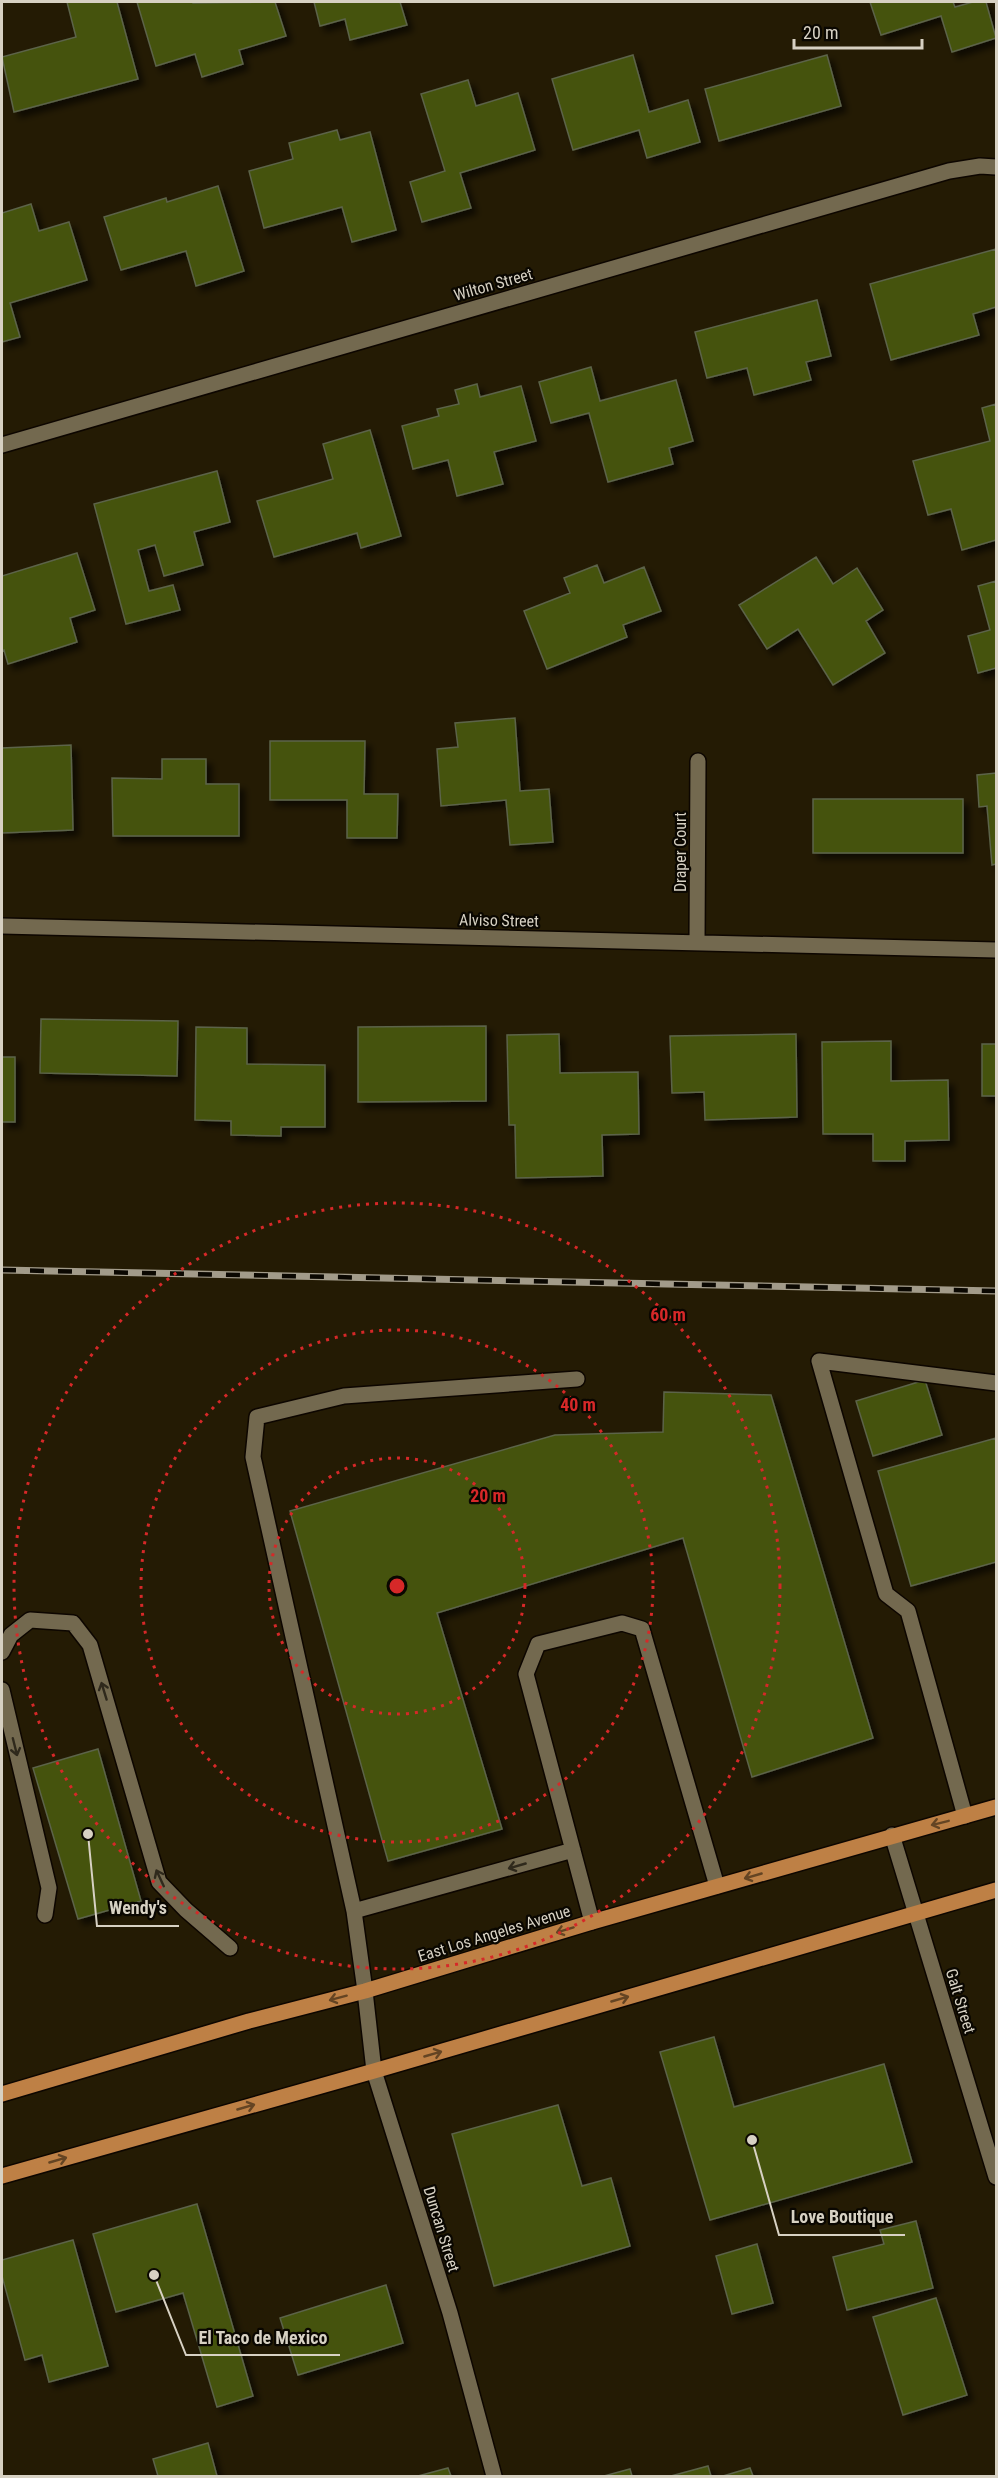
<svg xmlns="http://www.w3.org/2000/svg" width="998" height="2478" viewBox="0 0 998 2478" font-family="'Roboto Condensed',sans-serif">
<style>
.building{fill:#44530c;stroke:#5c6349;stroke-width:1.5;filter:url(#shadow)}
.lines{fill:none;stroke-linecap:round;stroke-linejoin:round}
.service-casing{stroke:#0d0600;stroke-width:18}
.minor-casing{stroke:#0d0600;stroke-width:18}
.primary-casing{stroke:#0d0600;stroke-width:18}
.service{stroke:#73694f;stroke-width:15}
.minor{stroke:#73694f;stroke-width:15}
.primary{stroke:#be8045;stroke-width:15}
.rail-casing{stroke:#a29b8a;stroke-width:7}
.rail{stroke:#0a0701;stroke-width:4.5;stroke-dasharray:14;stroke-linecap:butt}
.oneway{stroke:#2f291c}
.oneway2{stroke:#644423}
.ring{fill:none;stroke:#d62828;stroke-width:3;stroke-dasharray:3 6}
.labels{text-anchor:middle;stroke-width:4.5;stroke-linejoin:round;paint-order:stroke}
.street-label{font-size:16px;fill:#d7d1c3;stroke:#0a0701}
.centre{fill:#d62828;stroke:#0a0701;stroke-width:3}
.ring-label{font-size:18px;text-anchor:middle;font-weight:bold;fill:#d62828;stroke:#0a0701;stroke-width:4.5;stroke-linejoin:round;paint-order:stroke}
.leader{fill:none;stroke:#d7d1c3;stroke-width:2}
.callout-dot{fill:#d7d1c3;stroke:#0a0701;stroke-width:2}
.callout-label{font-size:18px;text-anchor:middle;font-weight:bold;fill:#d7d1c3;stroke:#0a0701;stroke-width:4.5;stroke-linejoin:round;paint-order:stroke}
</style>
<defs>
<filter id="shadow"><feDropShadow dx="5.5" dy="5.5" stdDeviation="3" flood-color="#0009"/></filter>
</defs>
<rect width="100%" height="100%" fill="#241b04"/>
<path class="building" d="M67,2h50l21,77 -124,33 -12,-55 74,-20z
M137,2h55l1,1 82,-1 11,34 -47,14 4,14 -41,13 -7,-23 -39,12z
M314,2h86l7,23 -57,15 -5,-21 -25,7z
M870,2h83l2,5 18,-5h13l10,36 -44,14 -11,-36 -60,19z
M633,55l16,57 39,-12 12,42 -53,16 -8,-28 -66,20 -21,-71z
M827,55l14,51 -122,35 -14,-52z
M468,80l8,26 42,-13 17,57 -75,23 11,35 -49,14 -12,-40 35,-11 -24,-77z
M337,130l3,10 30,-8 26,98 -44,12 -10,-35 -78,21 -15,-57 44,-12 -4,-16z
M218,186l26,85 -48,15 -10,-35 -65,19 -17,-53 62,-19 1,4z
M31,204l8,27 30,-9 18,58 -77,23 10,34 -18,5v-129z
M996,249v58l-23,7 6,21 -88,25 -21,-76z
M817,300l14,56 -25,6 5,18 -57,15 -7,-27 -40,10 -12,-46z
M591,367l9,34 76,-21 17,61 -24,7 4,16 -65,18 -19,-69 -38,10 -12,-41z
M477,384l3,13 41,-11 15,55 -42,11 9,32 -46,12 -9,-36 -35,9 -11,-43 37,-10 -2,-7 22,-5 -4,-14z
M996,404v136l-34,10 -11,-41 -23,6 -15,-54 77,-20 -8,-33z
M370,430l31,106 -40,12 -4,-15 -83,24 -17,-56 76,-22 -10,-35z
M217,471l13,51 -36,10 9,33 -39,11 -9,-31 -17,5 11,41 24,-6 7,25 -54,14 -32,-120z
M77,553l18,57 -25,8 7,24 -69,22 -4,-14 -2,1v-75z
M816,557l17,27 24,-16 26,42 -17,11 19,32 -52,32 -35,-56 -31,20 -28,-44z
M597,565l7,18 40,-16 17,44 -38,14 4,12 -80,32 -23,-58 46,-18 -6,-15z
M996,581v87l-18,5 -10,-37 22,-6 -12,-44z
M515,718l5,73 29,-2 4,53 -43,3 -4,-45 -65,6 -4,-57 21,-2 -3,-24z
M270,741h95l-1,53h34l-1,44h-50v-38h-77z
M71,745l2,85 -71,3v-85z
M162,759h44v25h33v52h-126l-1,-58 50,1z
M996,773v91l-4,1 -5,-59 -8,1 -2,-32z
M813,799h150v54h-150z
M41,1019l137,2 -1,55 -137,-3z
M486,1026v75l-128,1v-75z
M196,1027l51,1v36l78,1v62h-44v9l-50,-1v-14l-36,-1z
M559,1034l1,39 78,-1 1,62 -37,1 1,41 -87,2 -1,-53h-6l-2,-90z
M796,1034l1,83 -92,3 -1,-28 -32,1 -2,-57z
M891,1041v40l57,-1 1,60 -44,1v20h-32v-27h-50l-1,-92z
M982,1044h14v52h-14z
M2,1057h13v65h-13z
M925,1380l17,55 -69,21 -17,-55z
M664,1392l107,3 102,343 -121,39 -69,-239 -246,75 65,216 -114,32 -98,-350 265,-76 108,-3z
M996,1438v124l-85,24 -33,-115z
M98,1749l43,152 -63,18 -45,-151z
M714,2037l20,70 150,-43 28,98 -202,58 -50,-168z
M558,2105l24,81 29,-8 19,68 -136,40 -42,-152z
M197,2204l56,192 -36,11 -34,-114 -67,19 -23,-78z
M916,2221l17,67 -86,22 -14,-53 51,-13 -4,-14z
M73,2240l35,126 -59,16 -7,-27 -17,5 -23,-84v-16z
M757,2244l16,59 -41,11 -16,-58z
M386,2285l17,58 -105,32 -18,-57z
M936,2298l31,97 -64,20 -30,-98z
M208,2443l9,33h-59l-5,-17z
M708,2466l3,10h-40z
M448,2468l3,8h-33z
M750,2468l3,8h-30z
M630,2469l2,7h-28z"/>
<g class="lines">
<g class="service-casing">
<path id="service" d="M2,1652l9,-17 19,-15 43,3 17,22 69,237 27,28 44,38
M2,1690l47,198 -4,27
M965,1816l-57,-205 -22,-17 -67,-233 177,22
M354,1911l219,-61
M592,1922l-66,-248 12,-30 84,-21 20,6 75,257
M365,1991l-11,-80 -101,-454 4,-40 87,-21 233,-17"/>
</g>
<g class="minor-casing">
<path id="minor" d="M2,445l947,-274 31,-5 16,1
M2,926l994,24
M697,943l1,-182
M892,1835l104,342
M365,1991l9,80 76,242 44,163"/>
</g>
<g class="primary-casing">
<path id="primary" d="M2,2094l247,-73 116,-30 227,-69 404,-115
M2,2176l372,-105 622,-181"/>
</g>
<use href="#service" class="service"/>
<use href="#minor" class="minor"/>
<use href="#primary" class="primary"/>
<g class="rail-casing">
<path id="rail" d="M2,1270l994,21"/>
</g>
<use href="#rail" class="rail"/>
</g>
<defs><path id="oneway-shaft" d="M-6 0H5M1.5-3L5.5 0L1.5 3" fill="none" stroke-width="1.6" stroke-linecap="round" stroke-linejoin="round" transform="scale(1.5)"/></defs>
<g class="oneway">
<use href="#oneway-shaft" transform="translate(104 1691) rotate(-107)"/>
<use href="#oneway-shaft" transform="translate(15 1747) rotate(76)"/>
<use href="#oneway-shaft" transform="translate(517 1866) rotate(164)"/>
<use href="#oneway-shaft" transform="translate(160 1878) rotate(-115)"/>
</g>
<g class="oneway2">
<use href="#oneway-shaft" transform="translate(940 1823) rotate(166)"/>
<use href="#oneway-shaft" transform="translate(753 1876) rotate(164)"/>
<use href="#oneway-shaft" transform="translate(565 1930) rotate(163)"/>
<use href="#oneway-shaft" transform="translate(338 1998) rotate(165)"/>
<use href="#oneway-shaft" transform="translate(620 1999) rotate(-16)"/>
<use href="#oneway-shaft" transform="translate(433 2054) rotate(-16)"/>
<use href="#oneway-shaft" transform="translate(246 2107) rotate(-16)"/>
<use href="#oneway-shaft" transform="translate(58 2160) rotate(-16)"/>
</g>
<g class="ring">
<circle cx="397" cy="1586" r="128"/>
<circle cx="397" cy="1586" r="256"/>
<circle cx="397" cy="1586" r="383"/>
</g>
<g class="labels">
<g class="street-label">
<text transform="translate(493 284) rotate(-16)" y="6">Wilton Street</text>
<text transform="translate(680 852) rotate(-90)" y="6">Draper Court</text>
<text transform="translate(499 920) rotate(1)" y="6">Alviso Street</text>
<text transform="translate(494 1933) rotate(-17)" y="6">East Los Angeles Avenue</text>
<text transform="translate(961 2001) rotate(73)" y="6">Galt Street</text>
<text transform="translate(442 2229) rotate(73)" y="6">Duncan Street</text>
</g>
</g>
<circle cx="397" cy="1586" r="9" class="centre"/>
<g class="ring-label">
<text x="668" y="1321">60 m</text>
<text x="578" y="1411">40 m</text>
<text x="488" y="1502">20 m</text>
</g>
<path class="leader" d="M88 1834L97 1926H179M752 2140L779 2235H905M154 2275L186 2355H340"/>
<g class="callout-dot">
<circle cx="88" cy="1834" r="6"/>
<circle cx="752" cy="2140" r="6"/>
<circle cx="154" cy="2275" r="6"/>
</g>
<g class="callout-label">
<text x="138" y="1914">Wendy's</text>
<text x="842" y="2223">Love Boutique</text>
<text x="263" y="2344">El Taco de Mexico</text>
</g>
<rect width="998" height="2478" fill="none" stroke="#d7d1c3" stroke-width="6"/>
<path d="M794 39v9h128v-9" fill="none" stroke="#d7d1c3" stroke-width="3"/>
<text x="803" y="39" font-size="18" fill="#d7d1c3" stroke="#0a0701" stroke-width="4.5" paint-order="stroke">20 m</text>
</svg>
